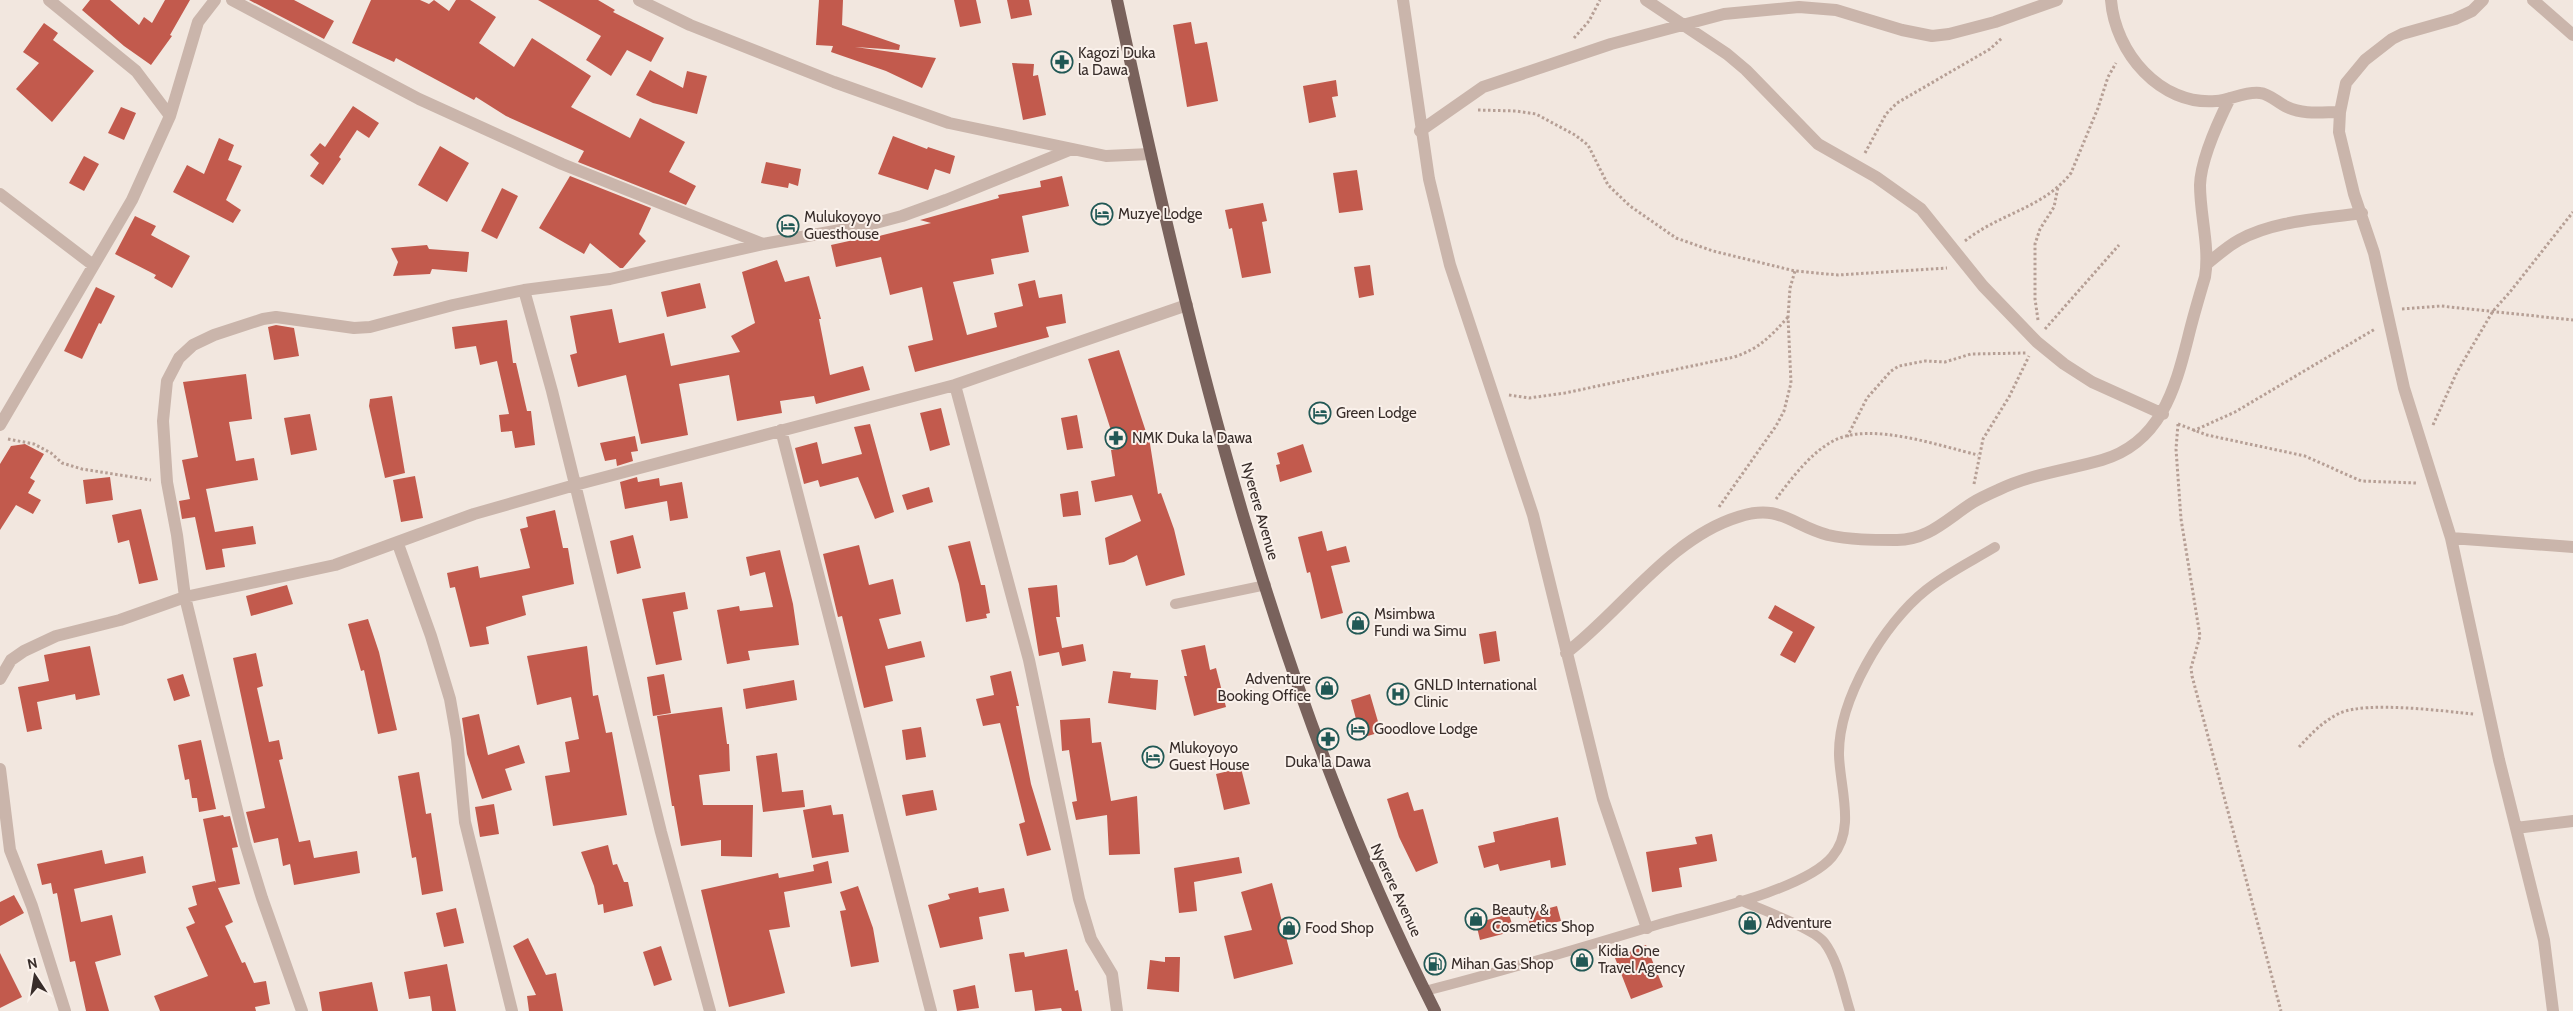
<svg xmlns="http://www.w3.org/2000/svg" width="2573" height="1011" viewBox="0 0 2573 1011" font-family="Cabin,sans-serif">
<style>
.building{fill:#c25a4d}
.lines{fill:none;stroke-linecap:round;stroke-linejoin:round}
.path{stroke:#b69f95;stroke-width:3;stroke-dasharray:2.5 2.5;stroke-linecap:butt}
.lane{stroke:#cab5ab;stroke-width:10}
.street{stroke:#cab5ab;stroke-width:12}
.primary{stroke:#79625c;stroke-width:12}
.labels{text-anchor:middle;stroke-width:4;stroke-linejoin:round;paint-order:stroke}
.poi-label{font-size:15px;fill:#382d2a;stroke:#faf1eb;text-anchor:start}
.street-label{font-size:15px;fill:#382d2a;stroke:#faf1eb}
</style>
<rect width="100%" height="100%" fill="#f2e7df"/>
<path class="building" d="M90,0h20l29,25 5,-8 8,6 13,-23h25l-20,35 2,1 -21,29 -27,-19 -42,-36z
M249,0h45l40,21 -10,18z
M371,0h49l9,4 5,-4 15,11 7,-11h14l26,17 -17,26 35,24 18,-29 59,38 -20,31 59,31 10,-20 45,24 -16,30 27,14 -10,19 -108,-43 6,-11 -78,-35 -30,-19 -2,3 -78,-42 -2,4 -42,-19z
M538,0h60l17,10 -2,2 51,26 -13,24 -24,-12 -16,26 -25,-16 15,-24z
M819,0h24l-1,25 58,20 -1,5 -44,-3 81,11 -14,30 -36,-17 -55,-19 2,-6 -17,-1z
M954,0h22l5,23 -21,4z
M1007,0h22l3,15 -21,4z
M1191,22l4,22 12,-2 11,59 -31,6 -14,-82z
M44,23l14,10 -5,7 41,31 -42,51 -36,-33 23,-26 -16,-11z
M1012,63l22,1 -1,12 5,-1 8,40 -23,5z
M650,70l33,18 4,-17 20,5 -10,38 -44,-11 -17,-8z
M1336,80l2,16 -6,1 4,20 -27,6 -6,-37z
M353,106l26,17 -10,15 -12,-8 -18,27 2,2 -18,26 -13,-9 9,-13 -9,-8 10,-12 5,4z
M121,107l15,6 -12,27 -16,-7z
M893,136l34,13 1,-2 27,9 -5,18 -15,-5 -7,21 -50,-16z
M219,138l15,7 -6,15 14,6 -16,34 15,10 -8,13 -60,-31 14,-27 17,9z
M440,146l29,17 -22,39 -29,-17z
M84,156l15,8 -15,27 -15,-8z
M766,162l35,7 -3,17 -9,-3 -1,5 -27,-5z
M1357,170l6,40 -24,3 -6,-40z
M570,176l81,32 -12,26 7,7 -23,27h-3l-30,-25 -6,11 -45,-26z
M1062,176l7,30 -47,10 7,36 -38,7 3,15 -41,8 14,53 30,-8 -3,-14 29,-7 -5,-22 17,-4 4,18 23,-4 4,29 -20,4 3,10 -134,35 -7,-26 25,-6 -11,-53 -32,8 -9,-38 -45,10 -5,-22 45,-10 -1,2 56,-14 -11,-3 79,-22 -1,-3 43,-8 -1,-6z
M502,188l16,8 -21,43 -16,-8z
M1263,203l4,18 -5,1 9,51 -29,5 -10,-50 -3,1 -4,-19z
M135,216l21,10 -5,9 39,21 -18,32 -18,-10 2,-3 -41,-21z
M427,245l2,4 40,3 -2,20 -35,-3 -2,5 -37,2 5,-14 -7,-14z
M777,260l8,22 24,-6 12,43h-2l11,56 33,-9 7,24 -54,14 -2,-8 -34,5 2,12 -45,8 -8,-46 -50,9 9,51 -47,9 -15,-69 -48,12 -8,-32 7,-2 -7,-37 42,-7 7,34 45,-10 7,33 69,-14 -9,-16 24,-13 -13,-51z
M1370,265l4,30 -15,3 -5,-31z
M700,283l6,25 -39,9 -6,-25z
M96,287l19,9 -14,28 -2,-1 -17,36 -18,-8z
M507,320l6,43h3l11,48h4l4,34 -20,3 -3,-17 -11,1 -2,-17 10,-1 -12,-53 -17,4 -4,-19 -21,3 -3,-22z
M276,325l18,3 5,28 -25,4 -6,-33z
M1119,350l31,94 8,50 3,-1 13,36 11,46 -39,11 -9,-31 -13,7 -15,3 -4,-27 36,-17 -9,-26 -37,7 -4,-21 24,-5 -4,-26 6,-1 -29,-90z
M246,374l6,45 -23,3 7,39 18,-3 4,22 -52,9 9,43 38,-6 3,18 -34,5 3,18 -19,3 -11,-53 -13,2 -3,-18 11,-2 -8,-39 16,-3 -15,-75z
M392,396l13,77 -20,5 -16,-72 1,-7z
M941,408l9,37 -20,6 -10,-38z
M310,414l7,36 -26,5 -7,-37z
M1077,415l6,33 -16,2 -6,-32z
M870,424l24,88 -19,7 -17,-42 -38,10 -2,-7 -14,4 -9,-36 22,-6 5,22 40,-10 -8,-27z
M635,436l3,15 -7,1 2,9 -16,5 -1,-7 -11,2 -5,-18z
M25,444l19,10 -14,24 5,3 -7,12 13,7 -8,14 -17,-9 -16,25v-66l11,-18z
M1303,444l9,28 -32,10 -4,-17 4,-1 -3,-11z
M415,476l8,42 -22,4 -8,-42z
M110,477l3,23 -27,4 -3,-24z
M637,477l1,5 21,-4 1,8 22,-4 6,36 -18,3 -3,-20 -42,8 -5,-27z
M929,487l4,15 -26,8 -5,-15z
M1078,491l3,24 -18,2 -3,-23z
M141,509l17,71 -19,4 -10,-44 -11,3 -6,-28z
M555,510l8,38h5l6,36 -52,12 4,19 -40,12 3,17 -19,3 -15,-60 -5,1 -3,-15 31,-7 2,12 50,-10 -10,-39 8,-2 -2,-10z
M1322,531l5,20 19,-5 4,16 -19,4 12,47 -22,6 -11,-47 -3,1 -9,-36z
M633,535l8,33 -24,6 -7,-33z
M970,541l11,44h4l5,28 -4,1 1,4 -21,4 -7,-38 -11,-38z
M859,545l10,40 24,-6 8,35 -22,5 9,30 33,-8 4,16 -40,9 8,35 -29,7 -22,-92 -4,1 -15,-63z
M780,550l13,54 6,41 -51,6 2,9 -23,4 -10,-54 22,-4 1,5 33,-4 -8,-35 -15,4 -4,-19z
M287,585l6,19 -42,12 -5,-20z
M1057,585l3,32h-4l6,31 21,-4 3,17 -24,5 -3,-14 -20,4 -11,-68z
M685,592l3,17 -15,3 9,48 -26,5 -14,-66z
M1775,605l40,22 -20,36 -15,-8 13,-23 -25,-14z
M368,619l11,33 18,78 -19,4 -14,-64 -3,1 -13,-47z
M1496,631l4,30 -16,3 -5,-30z
M1205,645l5,25 6,-2 10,39 -32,9 -10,-40h3l-6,-26z
M90,646l10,49 -24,5 -1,-6 -38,8 5,27 -15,3 -9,-45 31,-6 -5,-26z
M587,646l6,50 5,-1 8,38 6,-1 15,83 -74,11 -8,-50 25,-4 -5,-30 14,-3 -8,-42 -34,8 -10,-49z
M256,653l7,33 -6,2 12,54 10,-2 4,19 -4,1 20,82 11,-2 4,18 43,-7 3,22 -66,12 -4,-21 -7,2 -5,-28 -24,5 -8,-31 19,-4 -32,-150z
M1011,671l8,35h-3l15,78 20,66 -24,6 -8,-32 6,-2 -25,-99 -17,3 -7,-27 18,-4 -4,-19z
M1113,671l18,2 -1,5 28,2 -2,30 -48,-7z
M183,674l7,22 -16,5 -7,-22z
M664,674l7,39 -18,3 -6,-39z
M794,680l3,20 -51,9 -3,-20z
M1370,694l11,38 -20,6 -10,-38z
M722,707l5,37h2l1,27 -31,4 4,30h50l-1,52 -31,-1v-16l-40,6 -7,-40h-2l-15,-90z
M479,714l9,41 31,-10 6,18 -20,6 7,21 -30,9 -15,-45 -5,-36z
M1090,718l2,25 9,-1 10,59 26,-5 3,58 -31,1 -2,-40 -31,5 -4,-18 5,-1 -8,-51 -7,1 -2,-31z
M921,727l5,30 -20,3 -4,-30z
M201,740l15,69 -17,3 -2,-14h-5l-3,-19 -4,1 -7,-35z
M777,753l5,39 21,-2 2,17 -42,5 -7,-56z
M1241,768l9,36 -26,6 -8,-36z
M419,772l7,42 5,-1 12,78 -21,4 -6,-38 -4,1 -14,-82z
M933,790l4,20 -31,6 -4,-21z
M1408,792l6,19 9,-2 15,54 -22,9 -17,-35 -12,-38z
M494,804l5,30 -19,3 -5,-30z
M831,805l2,10 10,-1 6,38 -37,6 -9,-48z
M223,815l1,2 6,-1 8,31 -6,1 8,36 -22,4 15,34 -8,4 17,37 3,-1 9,21 12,-2 4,23 -15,3 1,4h-96l-6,-15 54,-20 -22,-49 9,-4 -7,-15 9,-3 -5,-19 23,-5 1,2 -13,-64z
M1558,817l8,48 -15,3 -1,-8 -50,11 -2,-7 -14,4 -6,-22 17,-4 -2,-10z
M1712,834l5,27 -38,7 3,19 -30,5 -6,-40 51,-8 -2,-7z
M608,845l5,20 4,-1 7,18h4l5,24 -29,7 -1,-9 -5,1 -4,-19 -13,-34z
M102,850l3,14 38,-8 3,17 -72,16 7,33 31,-7 9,40 -26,7 14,49h-23l-11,-50 -5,1 -13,-69 -4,1 -2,-11 -9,2 -5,-21z
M1239,857l3,16 -48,9 3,29 -18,2 -5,-45z
M828,861l4,22 -48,9 6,35 -21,3 16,63 -56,14 -28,-117 77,-17 1,5 35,-7 -1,-6z
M1272,883l21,81 -59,15 -10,-43 28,-6 -11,-38z
M858,886l15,42 6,34 -28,5 -11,-56 6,-1 -6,-18z
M978,887l1,6 25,-5 5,23 -30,6 4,22 -43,9 -12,-43 22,-6 -2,-5z
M14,895l10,18 -24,13v-24z
M1557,906l4,15 -30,8 -4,-15z
M456,908l8,35 -20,4 -8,-34z
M1509,914l5,17 -34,9 -4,-17z
M528,938l18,37 10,-2 7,38h-34l-2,-15 9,-1 -23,-49z
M1646,945l17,42 -32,12 -16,-41z
M661,946l11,34 -18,6 -11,-34z
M1067,949l8,42 3,-1 4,21h-20l-1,-3 -26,3 -3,-21 -17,2 -6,-38 15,-2 1,5z
M0,953l22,44 -22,11z
M1165,957h15l-1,35 -32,-3 3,-29 15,2z
M447,964l9,47h-24l-2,-15 -21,3 -5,-27z
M372,982l6,29h-56l-3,-19z
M975,985l4,23 -22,3 -4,-21z"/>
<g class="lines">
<path class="path" d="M1574,38l15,-17 11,-21
M1478,110l38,1 20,3 39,21 13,10 20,40 22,21 46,32 37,13 82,20 43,4 109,-7
M1865,153l21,-39 11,-11 93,-54 12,-11
M1965,241c33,-27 79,-33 106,-68l27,-65 10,-31 8,-14
M2402,309l39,-3 132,14
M2038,320l-3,-21v-55l5,-15 14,-22 4,-20
M2045,329l74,-84
M1509,395l20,3 36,-5 169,-36c25,-8 37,-21 54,-40
M2178,424l-2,25 5,70 19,117 -9,32 1,8 89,335
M2178,424l29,11 98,21 56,25 55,2
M2433,425l24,-53 36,-61 17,-19 63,-80
M2193,431l42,-19 140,-83
M1847,437l20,-39 24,-27 8,-5 26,-5 20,1 26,-8 56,-1
M8,439l26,5 17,9 11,10 20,6 69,11
M1974,484l9,-45 26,-42 20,-41
M1776,499c16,-21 35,-47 59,-59 37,-18 105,6 143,15
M1719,507l57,-81 8,-15 7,-28 -3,-66 2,-29 5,-17
M2299,747c12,-13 24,-26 41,-34 28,-12 102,-2 134,1"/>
<path class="lane" d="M1175,604l91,-19
M1740,900c19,9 73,28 84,42 14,18 19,47 26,69
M1425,991c80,-20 159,-44 238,-68 43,-12 142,-34 169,-66 24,-28 8,-68 7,-102 -1,-55 45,-132 87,-165 21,-17 46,-29 69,-43"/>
<path class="street" d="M49,0l87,71 34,45
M232,0l187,99 143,65 201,80
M639,0l51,25 144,57 115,41 157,33 44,-2
M1403,0l26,179 21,86 83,250 70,284 44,129
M1646,0l81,54 19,16 72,74 58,33 45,32 62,77 54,56 27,22 28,18 71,32
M2111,0c4,52 49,106 105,101 14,-1 30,-10 44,-8 10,1 18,10 27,14 17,8 35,5 53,5
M2483,0l-11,11 -17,8 -53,15 -10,5 -27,21 -19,23 -6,29 -1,20 15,62 20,59 30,135 47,150 48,222 45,180 9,71
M2533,0l40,35
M1420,131l63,-44 128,-43 113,-30 75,-7 37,3 66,20 30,6 17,-2 46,-12 62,-22
M0,194l93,71
M2208,263c10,-8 20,-17 31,-23 36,-20 83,-21 123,-27
M524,290l28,101 109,441 49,179
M955,385l74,275 50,239 12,40 21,35 5,37
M0,425l132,-225 38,-84 28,-94 17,-22
M781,430l150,581
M2451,538l122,9
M398,544l33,92 19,63 7,40 8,83 47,189
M1566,653c55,-42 104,-115 172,-136 42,-14 53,8 90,18 22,5 45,5 67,5 32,1 52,-21 77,-37 8,-5 17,-9 26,-13 33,-16 69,-20 104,-30 58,-17 73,-70 86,-122 5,-21 11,-41 17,-61 5,-30 -5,-61 -5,-92 1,-27 18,-63 30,-87
M0,679l11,-19 13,-9 32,-15 64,-16 65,-23 150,-32 139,-51 101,-29 380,-100 232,-80
M0,769l10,81 22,56 33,105
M2516,828l57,-7
M302,1011l-40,-113 -17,-55 -60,-246 -8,-62 -10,-53 -4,-61 4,-40 12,-23 14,-13 21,-10 49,-16 13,-2 78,11 16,-1 83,-22 71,-15 86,-11 153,-35 105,-19 34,-9 44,-16 126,-51"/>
<path class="primary" d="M1117,0c74,345 157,694 318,1011"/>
</g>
<defs>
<g id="pharmacy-ring" transform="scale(1.125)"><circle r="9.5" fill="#faf1eb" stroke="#215855" stroke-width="1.5"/><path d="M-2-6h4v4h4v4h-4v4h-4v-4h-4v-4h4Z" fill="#215855"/></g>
<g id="hotel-ring" transform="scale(1.125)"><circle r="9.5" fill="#faf1eb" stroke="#215855" stroke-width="1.5"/><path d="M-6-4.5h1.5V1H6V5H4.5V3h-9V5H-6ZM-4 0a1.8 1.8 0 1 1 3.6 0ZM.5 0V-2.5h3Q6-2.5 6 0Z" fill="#215855"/></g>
<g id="shop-ring" transform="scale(1.125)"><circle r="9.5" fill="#faf1eb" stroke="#215855" stroke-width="1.5"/><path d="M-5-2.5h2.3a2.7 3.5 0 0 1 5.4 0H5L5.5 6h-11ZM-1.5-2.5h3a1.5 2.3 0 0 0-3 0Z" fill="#215855"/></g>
<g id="hospital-ring" transform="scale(1.125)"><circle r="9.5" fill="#faf1eb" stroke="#215855" stroke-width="1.5"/><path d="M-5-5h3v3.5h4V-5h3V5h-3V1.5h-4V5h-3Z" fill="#215855"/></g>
<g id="fuel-ring" transform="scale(1.125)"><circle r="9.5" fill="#faf1eb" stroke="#215855" stroke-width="1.5"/><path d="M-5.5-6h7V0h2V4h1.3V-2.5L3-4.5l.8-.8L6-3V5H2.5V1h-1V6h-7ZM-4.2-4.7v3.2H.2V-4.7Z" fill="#215855"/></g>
</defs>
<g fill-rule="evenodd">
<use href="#pharmacy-ring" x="1062" y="62"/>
<use href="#hotel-ring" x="1102" y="214"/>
<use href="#hotel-ring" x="788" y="226"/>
<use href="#hotel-ring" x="1320" y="413"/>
<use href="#pharmacy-ring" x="1116" y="438"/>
<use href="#shop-ring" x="1358" y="623"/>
<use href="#shop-ring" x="1327" y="688"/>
<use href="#hospital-ring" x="1398" y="694"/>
<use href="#hotel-ring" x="1358" y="729"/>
<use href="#pharmacy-ring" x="1328" y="739"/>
<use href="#hotel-ring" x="1153" y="757"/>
<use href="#shop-ring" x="1476" y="919"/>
<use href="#shop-ring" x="1750" y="923"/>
<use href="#shop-ring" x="1289" y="928"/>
<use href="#shop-ring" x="1582" y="960"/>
<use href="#fuel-ring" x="1435" y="964"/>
</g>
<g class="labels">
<g class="poi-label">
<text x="1078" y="58">Kagozi Duka<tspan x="1078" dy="17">la Dawa</tspan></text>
<text x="1118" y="219">Muzye Lodge</text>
<text x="804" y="222">Mulukoyoyo<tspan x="804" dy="17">Guesthouse</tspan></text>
<text x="1336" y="418">Green Lodge</text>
<text x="1132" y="443">NMK Duka la Dawa</text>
<text x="1374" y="619">Msimbwa<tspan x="1374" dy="17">Fundi wa Simu</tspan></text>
<text x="1311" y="684" text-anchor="end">Adventure<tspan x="1311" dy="17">Booking Office</tspan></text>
<text x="1414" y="690">GNLD International<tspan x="1414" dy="17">Clinic</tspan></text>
<text x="1374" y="734">Goodlove Lodge</text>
<text x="1169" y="753">Mlukoyoyo<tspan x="1169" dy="17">Guest House</tspan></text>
<text x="1328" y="767" text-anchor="middle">Duka la Dawa</text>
<text x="1492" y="915">Beauty &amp;<tspan x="1492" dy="17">Cosmetics Shop</tspan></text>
<text x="1766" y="928">Adventure</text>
<text x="1305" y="933">Food Shop</text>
<text x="1598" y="956">Kidia One<tspan x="1598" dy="17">Travel Agency</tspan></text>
<text x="1451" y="969">Mihan Gas Shop</text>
</g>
<g class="street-label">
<text transform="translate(1260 511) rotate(74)" y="5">Nyerere Avenue</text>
<text transform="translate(1396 890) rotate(65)" y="5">Nyerere Avenue</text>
</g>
</g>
<g transform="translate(35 976) rotate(348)" stroke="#faf1eb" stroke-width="4" paint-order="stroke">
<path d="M0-4L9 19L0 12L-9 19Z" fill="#382d2a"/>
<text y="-8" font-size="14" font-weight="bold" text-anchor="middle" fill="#382d2a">N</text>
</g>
</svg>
